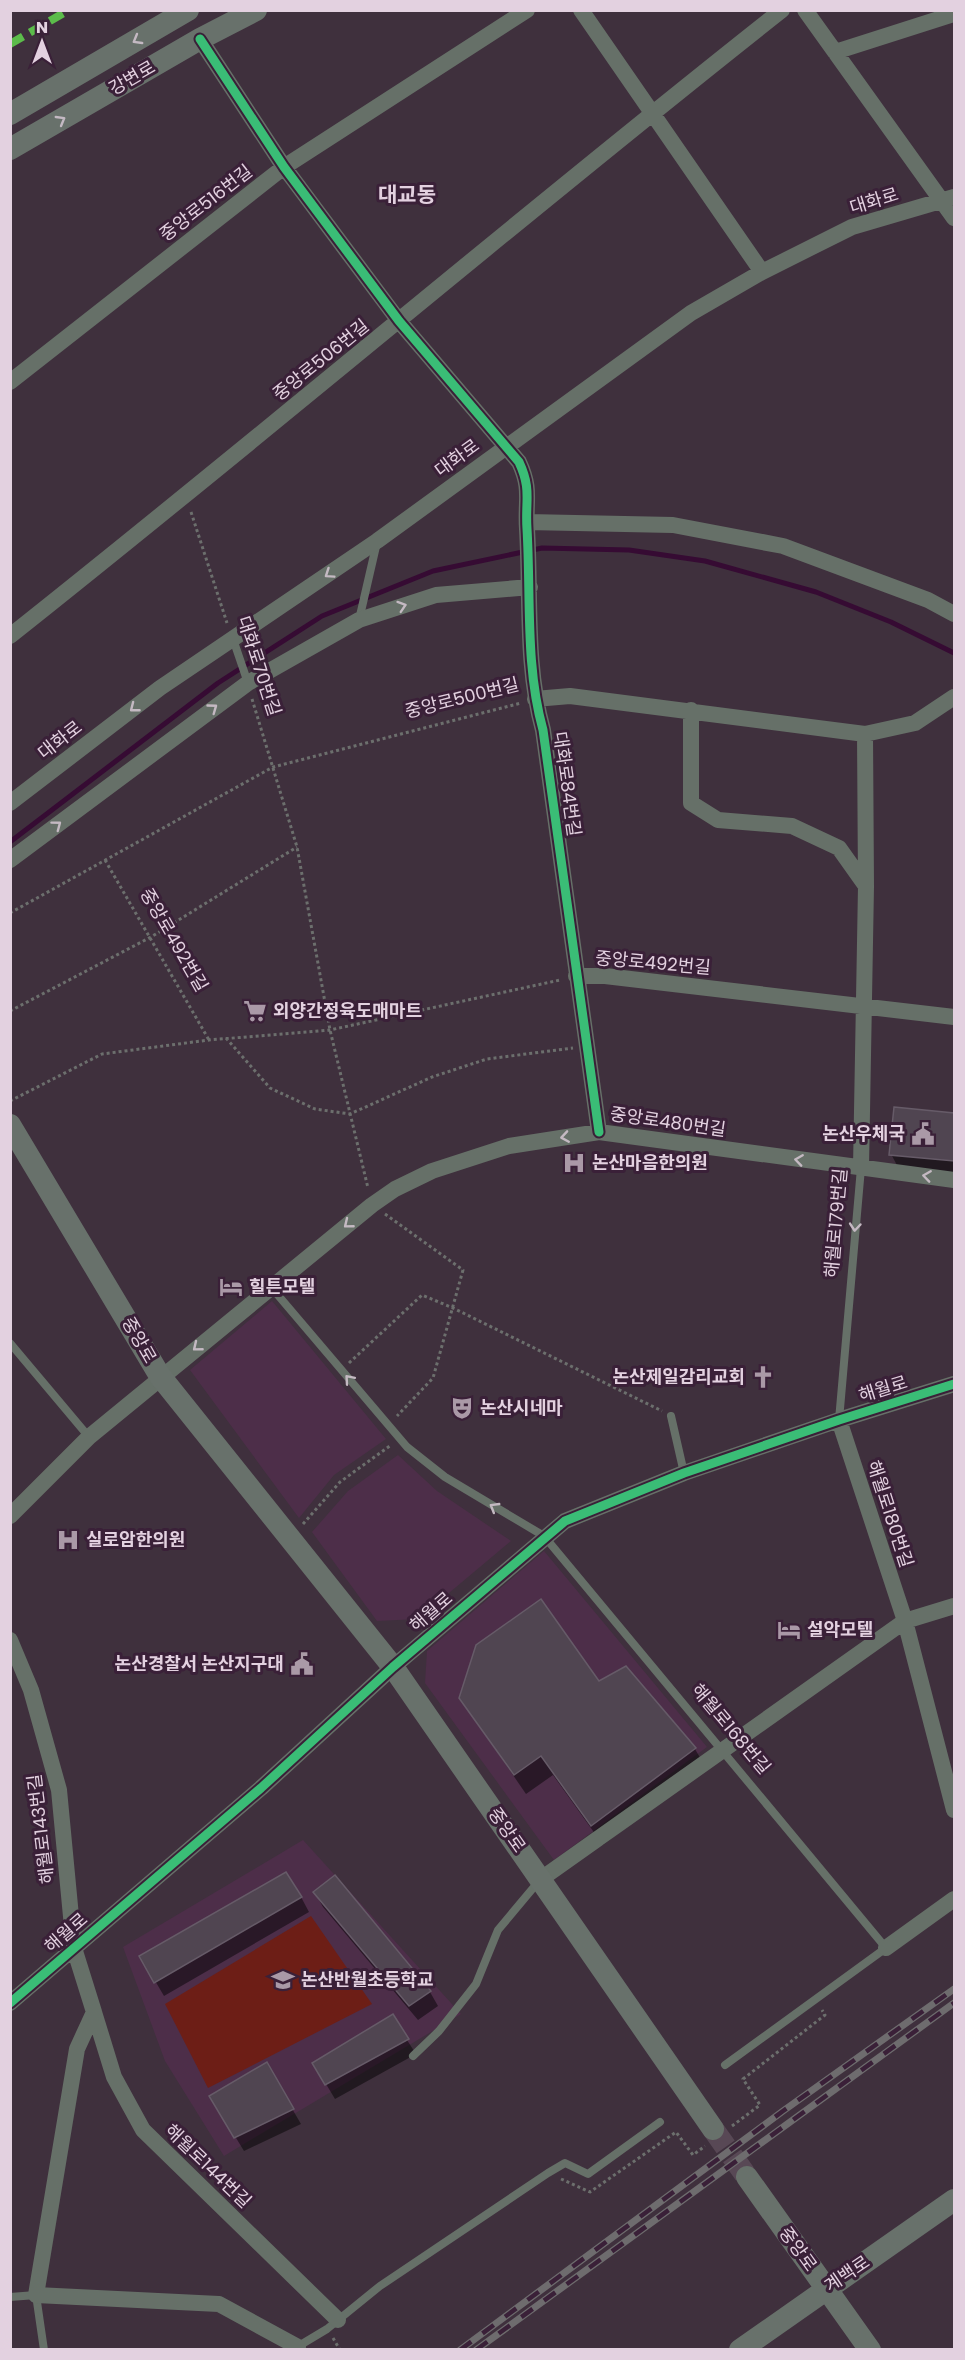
<svg xmlns="http://www.w3.org/2000/svg" width="965" height="2360" viewBox="0 0 965 2360" font-family="Poppins,'Noto Sans KR',sans-serif">
<style>
.built{fill:#4d2e49}
.green{fill:#6d1e16}
.shadow{fill:#0007}
.lines{fill:none;stroke-linecap:round;stroke-linejoin:round}
.stream{stroke:#360b33;stroke-width:5}
.building{fill:#504551;stroke:#665b68;stroke-width:1.5}
.secondary-tunnel{stroke:#584855;stroke-width:22;stroke-dasharray:22 11;stroke-linecap:butt}
.path{stroke:#6c6f6d;stroke-width:3;stroke-dasharray:3 3;stroke-linecap:butt}
.lane{stroke:#667068;stroke-width:8}
.street{stroke:#667068;stroke-width:16}
.secondary{stroke:#68716b;stroke-width:22}
.rail-casing{stroke:#6e6c6e;stroke-width:7}
.rail{stroke:#3a2038;stroke-width:4.5;stroke-dasharray:14;stroke-linecap:butt}
.quiet{stroke:#5cbc4b;stroke-width:8;stroke-dasharray:15 8;stroke-linecap:butt}
.cycleway-casing{stroke:#3a2038;stroke-width:13}
.cycleway{stroke:#3abd76;stroke-width:9}
.oneway{stroke:#c4b9c3}
.oneway2{stroke:#c4b9c2}
.labels{text-anchor:middle;stroke-width:6;stroke-linejoin:round;paint-order:stroke}
.street-label{font-size:18px;fill:#e3d1e0;stroke:#3a2038}
.poi-label{font-size:18px;font-weight:bold;fill:#e3d1e0;stroke:#3a2038;text-anchor:start}
.quarter-label{font-size:21px;font-weight:bold;fill:#e3d1e0;stroke:#3a2038}
</style>
<rect width="100%" height="100%" fill="#3f303d"/>
<path class="built" d="M272,1301l114,138 -52,36 -35,43 -109,-148z
M398,1455l39,36 74,50 -93,78 -41,2 -65,-89 36,-41z
M544,1551l163,196 -153,113 -129,-177 2,-32z
M303,1840l158,174 -237,142 -59,-95 -42,-114z"/>
<path class="green" d="M311,1916l61,88 -164,84 -43,-84z"/>
<path class="shadow" d="M895,1109l59,6v60l-55,-6 -8,-15z
M599,1683l96,66 11,19 -103,77 -50,-70 -27,19 -66,-96z
M334,1877l96,115 8,14 -20,14 -95,-113 -8,-14z
M301,1897l8,15 -145,84 -23,-39z
M407,2040l9,14 -81,45 -21,-35z
M266,2064l35,60 -57,27 -33,-54z"/>
<g class="lines">
<path class="stream" d="M10,842l208,-159 104,-67 111,-45 109,-23 87,2 76,11 111,31 75,30 63,31"/>
</g>
<path class="building" d="M894,1107l60,6v48l-65,-6z
M541,1599l58,82 27,-15 70,82 -105,78 -50,-70 -27,19 -55,-77 17,-53z
M286,1872l16,25 -148,86 -15,-27z
M335,1875l96,116 -22,15 -96,-114z
M393,2014l16,25 -84,46 -13,-22z
M267,2062l27,47 -60,29 -25,-42z"/>
<g class="lines">
<path class="secondary-tunnel" d="M713,2129l34,48"/>
<path class="path" d="M191,512l36,111
M252,699l45,148 33,183 38,158
M105,860l104,180
M10,913l263,-146 248,-64
M10,1011l141,-74 146,-90
M226,1038l44,50 45,21 35,5 82,-37 55,-18 86,-11
M10,1101l92,-47 107,-14 121,-10 230,-50
M385,1214l78,56 -30,108 -36,38
M349,1363l73,-68 31,13 209,103
M303,1524l37,-42 51,-37
M732,2126l28,-21 -17,-26 82,-64 -3,-5
M561,2179l29,13 86,-60 17,23 12,-9
M333,2338l7,12"/>
<path class="lane" d="M359,620l18,-78
M233,639l15,44
M271,1287l136,160 38,30 99,59 342,412 -161,117
M10,1343l79,94
M671,1416l13,57
M839,1420l22,-252
M413,2056l26,-25 37,-47 22,-54 41,-49
M10,2297l26,-2 8,55
M297,2347l30,-18 53,-43 168,-113 17,-10 23,11 72,-52"/>
<path class="street" d="M581,10l181,262
M805,10l149,208
M200,39l84,128 115,154 120,141c13,28 6,38 8,67 4,66 -2,137 16,201l56,402
M835,52l119,-38
M10,382l274,-215 243,-157
M527,522l146,3 110,21 145,54 26,14
M10,636c260,-206 512,-421 772,-626
M535,699l35,-3 295,38 50,-11 39,-26
M691,710v93l27,17 74,6 47,22 27,38
M10,803l150,-115 217,-147 314,-228 71,-41 90,-45 102,-30
M10,860l238,-177 111,-63 77,-25 94,-8
M576,976h29l349,41
M861,1168l5,-282 -1,-152
M839,1420l66,201 49,189
M10,1516l79,-79 283,-232 23,-16 37,-18 77,-25 90,-14 355,48
M10,1640l21,50 28,100 15,158 20,64 -17,37 -41,246 183,9 79,43
M541,1879l364,-258 49,-15
M886,1948l68,-49
M10,2003l251,-215 132,-121 172,-146 119,-48 155,-53 115,-36
M94,2012l20,65 29,53 195,190"/>
<path class="secondary" d="M10,114l178,-104
M10,149l190,-110 56,-29
M10,1125l150,251 233,291 320,462
M747,2177l123,173
M740,2350l214,-150"/>
<g class="rail-casing">
<path id="rail" d="M460,2350l323,-239 171,-122
M476,2350l478,-347"/>
</g>
<use href="#rail" class="rail"/>
<path class="quiet" d="M10,44l59,-34"/>
<g class="cycleway-casing">
<path id="cycleway" d="M200,39l84,128 115,154 120,141c13,28 6,38 8,67 4,66 -2,137 16,201l56,402
M10,2003l251,-215 132,-121 172,-146 119,-48 155,-53 115,-36"/>
</g>
<use href="#cycleway" class="cycleway"/>
</g>
<defs><path id="oneway-chevron" d="M-2-3.5L2.5 0L-2 3.5" fill="none" stroke-width="1.6" stroke-linecap="round" stroke-linejoin="round" transform="scale(1.5)"/></defs>
<g class="oneway">
<use href="#oneway-chevron" transform="translate(137 40) rotate(150)"/>
<use href="#oneway-chevron" transform="translate(61 120) rotate(-30)"/>
</g>
<g class="oneway2">
<use href="#oneway-chevron" transform="translate(329 574) rotate(146)"/>
<use href="#oneway-chevron" transform="translate(402 606) rotate(-18)"/>
<use href="#oneway-chevron" transform="translate(134 708) rotate(142)"/>
<use href="#oneway-chevron" transform="translate(213 708) rotate(-36)"/>
<use href="#oneway-chevron" transform="translate(57 825) rotate(-37)"/>
<use href="#oneway-chevron" transform="translate(565 1137) rotate(171)"/>
<use href="#oneway-chevron" transform="translate(799 1160) rotate(-172)"/>
<use href="#oneway-chevron" transform="translate(927 1176) rotate(-172)"/>
<use href="#oneway-chevron" transform="translate(348 1224) rotate(141)"/>
<use href="#oneway-chevron" transform="translate(855 1227) rotate(95)"/>
<use href="#oneway-chevron" transform="translate(197 1347) rotate(141)"/>
<use href="#oneway-chevron" transform="translate(349 1379) rotate(-131)"/>
<use href="#oneway-chevron" transform="translate(494 1507) rotate(-149)"/>
</g>
<defs>
<g id="supermarket-bare" transform="scale(1.8)"><path d="M-6-5.5h2.5l.6 2H6L4.5 2H-2.5L-4.4-4H-6ZM-1.5 3.2a1.3 1.3 0 1 0 .1 0ZM3 3.2a1.3 1.3 0 1 0 .1 0Z" fill="#aa99a7" stroke="#3a2038" stroke-width="2.5" paint-order="stroke"/></g>
<g id="civic-bare" transform="scale(1.8)"><path d="M-.6-6.5H3V-4.5H.6V-3L4-1V1h2V6H-6V1h2V-1L-.6-3ZM-1.2 2.5V6h2.4V2.5Z" fill="#aa99a7" stroke="#3a2038" stroke-width="2.5" paint-order="stroke"/></g>
<g id="hospital-bare" transform="scale(1.8)"><path d="M-5-5h3v3.5h4V-5h3V5h-3V1.5h-4V5h-3Z" fill="#aa99a7" stroke="#3a2038" stroke-width="2.5" paint-order="stroke"/></g>
<g id="hotel-bare" transform="scale(1.8)"><path d="M-6-4.5h1.5V1H6V5H4.5V3h-9V5H-6ZM-4 0a1.8 1.8 0 1 1 3.6 0ZM.5 0V-2.5h3Q6-2.5 6 0Z" fill="#aa99a7" stroke="#3a2038" stroke-width="2.5" paint-order="stroke"/></g>
<g id="church-bare" transform="scale(1.8)"><path d="M-1.2-6h2.4v3.5h3.3v2.4h-3.3V6h-2.4V-.1h-3.3v-2.4h3.3Z" fill="#aa99a7" stroke="#3a2038" stroke-width="2.5" paint-order="stroke"/></g>
<g id="theatre-bare" transform="scale(1.8)"><path d="M-5-5.5Q0-4 5-5.5V0Q5 5 0 6Q-5 5-5 0ZM-3.3-2.5H-1v1.5H-3.3ZM1-2.5H3.3v1.5H1ZM-2.8 1Q0 5.5 2.8 1Z" fill="#aa99a7" stroke="#3a2038" stroke-width="2.5" paint-order="stroke"/></g>
<g id="school-bare" transform="scale(1.8)"><path d="M0-5L7-2L0 1L-7-2ZM-4 1L0 2.5L4 1V4Q0 6-4 4Z" fill="#aa99a7" stroke="#3a2038" stroke-width="2.5" paint-order="stroke"/></g>
</defs>
<g fill-rule="evenodd">
<use href="#supermarket-bare" x="255" y="1011"/>
<use href="#civic-bare" x="923" y="1134"/>
<use href="#hospital-bare" x="574" y="1163"/>
<use href="#hotel-bare" x="231" y="1287"/>
<use href="#church-bare" x="763" y="1377"/>
<use href="#theatre-bare" x="462" y="1408"/>
<use href="#hospital-bare" x="68" y="1540"/>
<use href="#hotel-bare" x="789" y="1630"/>
<use href="#civic-bare" x="302" y="1664"/>
<use href="#school-bare" x="283" y="1980"/>
</g>
<g class="labels">
<g class="street-label">
<text transform="translate(132 78) rotate(-30)" y="6">강변로</text>
<text transform="translate(874 201) rotate(-17)" y="6">대화로</text>
<text transform="translate(206 203) rotate(-38)" y="6">중앙로516번길</text>
<text transform="translate(321 360) rotate(-39)" y="6">중앙로506번길</text>
<text transform="translate(457 458) rotate(-36)" y="6">대화로</text>
<text transform="translate(259 666) rotate(72)" y="6">대화로70번길</text>
<text transform="translate(462 698) rotate(-14)" y="6">중앙로500번길</text>
<text transform="translate(60 740) rotate(-38)" y="6">대화로</text>
<text transform="translate(567 784) rotate(82)" y="6">대화로84번길</text>
<text transform="translate(174 940) rotate(60)" y="6">중앙로492번길</text>
<text transform="translate(653 963) rotate(5)" y="6">중앙로492번길</text>
<text transform="translate(668 1122) rotate(8)" y="6">중앙로480번길</text>
<text transform="translate(836 1223) rotate(-85)" y="6">해월로179번길</text>
<text transform="translate(139 1340) rotate(60)" y="6">중앙로</text>
<text transform="translate(883 1389) rotate(-17)" y="6">해월로</text>
<text transform="translate(890 1514) rotate(72)" y="6">해월로180번길</text>
<text transform="translate(431 1612) rotate(-41)" y="6">해월로</text>
<text transform="translate(731 1729) rotate(50)" y="6">해월로168번길</text>
<text transform="translate(41 1829) rotate(-97)" y="6">해월로143번길</text>
<text transform="translate(507 1830) rotate(55)" y="6">중앙로</text>
<text transform="translate(66 1933) rotate(-41)" y="6">해월로</text>
<text transform="translate(208 2166) rotate(44)" y="6">해월로144번길</text>
<text transform="translate(798 2249) rotate(54)" y="6">중앙로</text>
<text transform="translate(847 2274) rotate(-34)" y="6">계백로</text>
</g>
<g class="poi-label">
<text x="273" y="1017">외양간정육도매마트</text>
<text x="905" y="1140" text-anchor="end">논산우체국</text>
<text x="592" y="1169">논산마음한의원</text>
<text x="249" y="1293">힐튼모텔</text>
<text x="745" y="1383" text-anchor="end">논산제일감리교회</text>
<text x="480" y="1414">논산시네마</text>
<text x="86" y="1546">실로암한의원</text>
<text x="807" y="1636">설악모텔</text>
<text x="284" y="1670" text-anchor="end">논산경찰서 논산지구대</text>
<text x="301" y="1986">논산반월초등학교</text>
</g>
<g class="quarter-label">
<text x="407" y="202">대교동</text>
</g>
</g>
<rect width="965" height="2360" fill="none" stroke="#e3d1e0" stroke-width="24"/>
<g transform="translate(42 42)" stroke="#3a2038" stroke-width="4.5" paint-order="stroke">
<path d="M0-4.5L10 22L0 15L-10 22Z" fill="#e3d1e0"/>
<text y="-9" font-size="16" font-weight="bold" text-anchor="middle" fill="#e3d1e0">N</text>
</g>
</svg>
